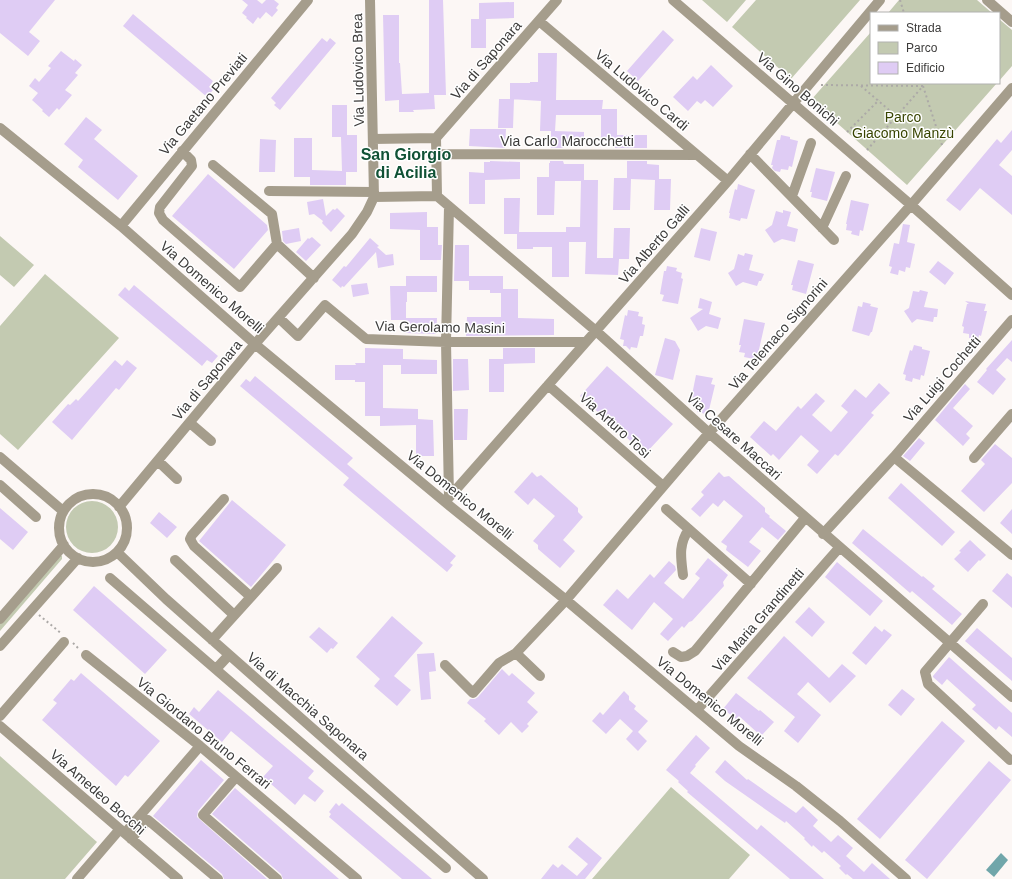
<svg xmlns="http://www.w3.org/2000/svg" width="1012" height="879" viewBox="0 0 1012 879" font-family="Helvetica,sans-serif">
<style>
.green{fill:#c3cab1}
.water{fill:#70a6aa}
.building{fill:#dfccf4}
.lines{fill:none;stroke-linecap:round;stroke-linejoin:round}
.path{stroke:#aca9a7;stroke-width:2;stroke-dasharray:2 3;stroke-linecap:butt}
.minor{stroke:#a59d8c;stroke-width:10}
.labels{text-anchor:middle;stroke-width:3;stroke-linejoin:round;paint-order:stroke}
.street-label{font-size:14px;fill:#3c3b3a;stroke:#fff}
.park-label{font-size:14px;fill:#384400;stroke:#fff}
.quarter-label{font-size:16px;font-weight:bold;fill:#105236;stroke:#fff}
</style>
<rect width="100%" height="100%" fill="#fcf7f5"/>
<path class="green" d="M702,0h44l-19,22z
M756,0h104l-69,79 -59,-52z
M899,0h78l15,13h-104z
M999,19l13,11v36l-13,15z
M871,32v51h126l-90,102 -96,-85z
M0,236l34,29 -20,22 -14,-12z
M45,274l74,64 -101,112 -18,-16v-108z
M66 527a26 26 0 1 1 52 0a26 26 0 1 1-52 0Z
M60,555l2,1v3l-62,72v-7z
M0,756l97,86 -32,37h-65z
M671,787l79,68 -21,24h-137z"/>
<path class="water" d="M1001,853l7,7 -14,17 -8,-7z"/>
<path class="building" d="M0,0h55l-26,32 11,9 -12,15 -28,-23z
M242,0h15l5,4 4,-4h8l5,4 -3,4 2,2 -6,7 -6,-5 -6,7 -2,-2 -5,7 -7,-6 1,-1 -5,-4 6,-8z
M429,0h14l3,95h-12l1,14 -22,1 1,2h-15v-12l-14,1 -2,-86h16v48h1l2,31 27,-1z
M514,2v16l-28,1v29h-15v-29h14h-6v-16z
M133,14l80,67 -4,6 4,3 -6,7 -84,-71z
M663,30l11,10 -36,41 -11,-10z
M322,38l5,4 3,-4 6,5 -56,67 -6,-5 2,-2 -5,-5z
M61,51l13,10 1,-2 7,6 -7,8 3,2 -13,15 7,5 -13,15 -2,-2 -8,9 -7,-6 1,-1 -11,-10 6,-7 -9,-7 6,-8 4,4 12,-14 -3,-2z
M538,53h19l-1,47h47l-1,9h15v26h30v13h-32v-6l-14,-1v-26h-45l-1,16 29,1v13h-21v3h-12v-17h-11l1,-30 -31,-2v-16h20v-1h8z
M711,65l22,21 -20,21 -8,-7 -4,4 -4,-3 -9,10 -15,-14 20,-21 4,4z
M499,99h15l-1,29h-15z
M332,105h15v30h10v37h-11v13h-36v-8h-16v-39h18v32l30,1 -1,-34h-9z
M86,117l16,13 -8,9 44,37 -20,24 -40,-33 5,-7 -19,-16z
M470,129h36l-1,19 -36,-2z
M1012,130v20l-13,15 13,11v39l-32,-27 -20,23 -14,-11 51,-61 4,4z
M781,135l9,2v2l8,2 -6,26 -3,-1 -1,4 -7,-1 -1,3 -5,-1 -3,-3 1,-3h-2l6,-25h3z
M260,139l16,1 -1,32h-16z
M490,161l30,1v17l-35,1v24h-16v-32l15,1v-11h6z
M550,161h13l1,3h20v16h14l-1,78h16l1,-30h16l-1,31h-10l-1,16 -33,-1 1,-32h-17v35h-17v-30h-19v2h-16v-15h-13v-36h16l-1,34h47v-5h14l1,-46h-26l-1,34h-17v-38h12v-14h1z
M627,161h20v3l12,1v14h12l-1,31h-16l1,-30 -24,-1 -1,31h-17l1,-32h13z
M816,168l19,4 -8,29 -16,-4 1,-5h-2z
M208,174l59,51 1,5 -34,39 -62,-53z
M738,184l17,6 -8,29 -6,-1 -1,3 -11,-3 1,-5h-1l6,-24 2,1z
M323,199l3,17 7,-7 2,1 2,-2 8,8 -14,16 -9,-9 1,-2 -9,-7 -5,1 -2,-13z
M851,200l18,4 -6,27 -3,-1 -1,6 -8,-2 1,-3 -6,-1 1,-6h-1z
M783,210l8,2 -4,14 11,3 -3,13 -13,-3 -8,4 -9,-13 7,-5 4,-14 7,2z
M427,212v15h11v18h4l-1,15h-21v-30l-30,-1v-16z
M903,224l7,1 -3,17 8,2 -5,24 -4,-1 -1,5 -6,-2 -1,5 -8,-2 2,-6 -3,-1 5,-23 5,1z
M299,228l2,13 -15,3 -3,-3 -1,-10z
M701,228l16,4 -7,29 -16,-4z
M312,237l9,8 -15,16 -10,-9 12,-14 1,1z
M370,238l9,8 -2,1 9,8 7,-1 1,11 -16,3 -2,-16 -32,35 -2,-1 -1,2 -9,-8 12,-14 2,1z
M455,245h14v31h34v13h15v29l36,1v16l-88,1 1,-19h34v-24h-11v-3h-21v-9h-15z
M745,253l8,2 -4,15 15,4 -3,7h-2l-2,5 -14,-4 -7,4 -8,-13 6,-4 4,-15 6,2z
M798,260l16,4 -8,30 -14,-4 1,-5h-2z
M938,261l16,12 -9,12 -16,-13z
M667,266l10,2 -1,3 6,2 -1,5 2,1 -5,25 -16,-3 2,-6 -4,-1 4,-23h2z
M406,276h31v16h-30v10h-1v16h31l-1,16 -31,-1v-13h-14l-1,-34h16z
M367,283l2,11 -16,3 -2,-12z
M134,285l84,71 -6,7 -5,-3 -5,6 -84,-71 7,-8 4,4z
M920,290l8,2 -4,15 14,2 -1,8h-3l-1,5 -16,-3 -5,4 -8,-12 5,-3 4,-17 6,1z
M700,298l12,4 -3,12 12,4 -3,11 -12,-3 -8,5 -8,-13 13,-9 -5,-1z
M965,301l21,3 -2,7h3l-6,25 -2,-1 -1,5 -9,-2v-4l-6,-1 1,-6 -2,-1 5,-22h2z
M863,302l8,2 -1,2 8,2 -6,24h-1l-2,4 -17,-5 6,-25 4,1z
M628,310l11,2 -1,4 5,1 -1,7 3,1 -2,11h-3l-3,12 -6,-1 -1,3 -4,-4h-3l1,-6 -4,-1 5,-24 2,1z
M744,319l21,4 -7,31 -2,-1 -2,6 -10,-2 1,-4 -6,-1 2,-7h-2z
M665,338l10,3 5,9 -7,30 -18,-5z
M1012,340v22l-5,-4 -11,12 10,9 -13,16 -16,-13 10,-12 -1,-1z
M914,345l8,2v2l8,2 -6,25 -3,-1 -1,5 -7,-2 -1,4 -7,-2 1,-5 -3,-1 7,-24 2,1z
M365,348l38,1v10l34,1v14h-36v-9h-18v43l35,1v10l15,1 1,36h-18v-31l-36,1v-10h-15v-34h-10v-2h-20v-15h21l-1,-2h10z
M503,348h32v15l-31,1v28h-15v-33h14z
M453,359h15l1,31 -16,1z
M115,360l7,6 5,-6 10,8 -18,22 -3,-2 -44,52 -20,-18 16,-18 2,1 6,-6 2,2z
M607,366l66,58 -28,30 -65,-58z
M696,375l17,3 -2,6 4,1 -6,25h-2l-1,4 -9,-2 1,-4 -6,-1 1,-7h-2z
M255,376l98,82 -6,6 109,92 -6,7 3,2 -6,7 -104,-87 6,-7 -109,-92 6,-7 4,3z
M879,383l11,10 -19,20 3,2 -36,41 -3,-2 -18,20 -10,-9 12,-14 -18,-16 -22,25 -6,-6 -2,2 -21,-19 14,-16 12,10 22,-25 3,3 15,-16 9,8 -13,14 19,17 17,-20 -7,-6 14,-17 11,9z
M965,384l5,5 -17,19 20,18 -7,8 4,4 -7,8 -28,-26z
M454,409h14l-1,31h-13z
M919,438l6,5 -15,18 -7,-5z
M995,444l17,14v25l-28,29 -23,-21 24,-27 -4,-4z
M532,472l5,5 4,-2 37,33v4l5,5 -20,23 12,11 -15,17 -22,-19v-4l-5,-4 22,-25 -21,-18 -6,7 -14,-13z
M719,472l5,5 5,-1 36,32v4l5,4 -1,1 17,14 -8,9 -16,-13 -13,15 12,9 -13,16 -22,-17 1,-4 -6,-4 22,-26 -19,-16 -6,7 -5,-4 -13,14 -9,-8 13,-14 -3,-3z
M901,483l54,49 -13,14 -54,-48z
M232,500l54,45 -35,42 -52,-46z
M0,508l28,24 -15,18 -13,-11z
M1012,509v25l-12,-11z
M159,512l18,15 -10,11 -17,-15z
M863,529l59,48 1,-1 12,10 -3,3 30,25 -10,11 -40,-34 -2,2 -58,-50z
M970,540l16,15 -6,6 -1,-1 -11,12 -14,-13 7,-7 -2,-1z
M708,558l20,17 -5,7 1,4 -32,35 -3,1 -5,6 -2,-2 -14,15 -8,-7 13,-15 -19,-17 -22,28 -29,-25 14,-16 11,10 22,-25 4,4 15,-17 6,5 1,4 -12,13 19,16 17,-21 -5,-4z
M837,562l46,39 -13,15 -45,-39z
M1007,573l5,4v31l-20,-17z
M94,586l73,64 -22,24 -72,-64z
M809,607l16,15 -13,15 -17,-15z
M392,616l31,27 -29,33 17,14 -14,16 -23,-20 6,-7 -24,-22z
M875,626l7,6 2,-3 8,6 -26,30 -14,-12z
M319,627l19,16 -5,6 -2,-1 -4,5 -18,-16z
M977,628l35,30v23l-47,-40z
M784,636l45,42 13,-14 14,12 -26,27 -22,-21 -11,12 24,21 -23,28 -14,-12 11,-14 -48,-39z
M434,653l2,18 -7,1 2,27 -10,1 -4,-46z
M949,657l63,56v24l-13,-11 -3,4 -24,-21 4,-4 -29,-26 -5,6 -9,-8v-1z
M502,669l7,7 3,-3 23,20 -8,9 11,10 -11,12 2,2 -7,7 -11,-11 -12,13 -15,-14 2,-2 -19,-16 3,-4h5l3,-2z
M81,673l79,68 -32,36 -3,-2 -9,11 -74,-66 15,-17 -4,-3 18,-21 3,2z
M902,689l13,10 -14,17 -13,-11z
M218,690l96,81 -6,7 16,13 -9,11 -11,-8 -9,11 -32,-28 10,-11 -42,-35 -9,11 -33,-28 5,-7 5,5z
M624,691l5,5v4l7,6 -2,3 14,12 -10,11 9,9 -9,10 -12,-12 7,-8 -13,-12 -14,15 -14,-13 8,-9 3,3z
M736,693l23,18 1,-1 14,12 -13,14 -22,-20 -3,3 -13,-10z
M942,721l23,20 -85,98 -23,-20z
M696,735l14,13 -15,17 1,1 -6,7 67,57 4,-5 63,54h-34l-103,-87 1,-1 -10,-9 1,-1 -13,-11z
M201,760l23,20 -26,31 -1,6 70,62h-43l-2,-5 -69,-58z
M725,760l22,20 1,-1 48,34 7,-7 15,14 -5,6 18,16 7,-7 15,13 -7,8 18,16 8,-9 18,16h-37l-6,-5 -1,1 -7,-7 2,-2 -17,-15 -2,2 -9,-8 -1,2 -8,-8 1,-1 -19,-17 -1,2 -60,-42 -10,-9z
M989,761l22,19 -84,99 -22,-19z
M235,788l104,91h-56l-2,-5 -69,-60z
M336,803l3,3 3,-3 90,76h-30l-73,-62 2,-3 -2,-2z
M577,837l25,21 -17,21h-44l12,-15 5,4 4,-4 15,12 11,-12 -20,-17z"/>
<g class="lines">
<path class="path" d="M900,0l4,13
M821,85l102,1 -1,-3
M861,86l35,30
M923,86l19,59
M847,132l32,-32
M867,150l56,-64
M39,615l23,19
M73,643l7,7"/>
<path class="minor" d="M673,0l238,205 101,90
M987,0l25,22
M539,21l189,160
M0,128l121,98 134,118 190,158 121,98 173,146 57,40 44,35 66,58
M436,138l121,-138
M373,139l63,-1
M182,151l9,9 1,6 -32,41 -1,6 4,7 77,67 37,-43 37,34
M437,154l260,1
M750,154l84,86
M213,165l59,49 5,30
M269,191l105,1
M437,196l159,135 113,102 303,264
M792,196l19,-53
M374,197l63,-1 -1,-58
M449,207l-3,135 3,155
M121,226l187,-226
M822,228l24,-52
M279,318l19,18 27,-31 41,34 80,3h140
M548,385l115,101
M190,423l21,18
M0,457l63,54
M894,457l118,98
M974,458l38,-44
M158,461l19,18
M0,485l36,32
M59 528a34 34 0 1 1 68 0a34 34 0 1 1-68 0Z
M224,499l-32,36 -2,4 4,7 57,51
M445,502l283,-321 152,-181
M119,507l136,-163 97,-110 15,-22 7,-15 -4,-197
M666,509l85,75
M823,534l71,-77 118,-137
M117,552l49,47 317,280
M175,560l59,55
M683,575c-2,-17 -5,-30 6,-46
M110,578l336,290
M983,604l-58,68 3,12 82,76
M0,619l64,-74
M212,640l65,-72
M0,646l78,-88
M673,652l8,5 6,-1 8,-5 110,-133
M516,653l24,23
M86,655l114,91 157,133
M445,665l28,28 26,-30 17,-10 50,-53 143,-167 202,-228 101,-117
M216,669l13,-14
M697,710l142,-162
M0,716l64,-74
M0,726l178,153
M236,777l-33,38 74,64
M125,833l75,-87
M131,839l17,-19 70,59
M77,879l43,-50"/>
</g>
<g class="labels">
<g class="street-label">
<text transform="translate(486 60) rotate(-49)" y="5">Via di Saponara</text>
<text transform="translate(358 70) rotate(-91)" y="5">Via Ludovico Brea</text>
<text transform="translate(798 89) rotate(41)" y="5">Via Gino Bonichi</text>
<text transform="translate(642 90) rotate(40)" y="5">Via Ludovico Cardi</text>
<text transform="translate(203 104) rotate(-50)" y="5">Via Gaetano Previati</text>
<text x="567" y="146">Via Carlo Marocchetti</text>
<text transform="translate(654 244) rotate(-49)" y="5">Via Alberto Galli</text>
<text transform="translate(212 287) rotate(41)" y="5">Via Domenico Morelli</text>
<text transform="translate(440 327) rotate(1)" y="5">Via Gerolamo Masini</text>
<text transform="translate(778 334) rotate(-49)" y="5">Via Telemaco Signorini</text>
<text transform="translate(942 379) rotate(-49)" y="5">Via Luigi Cochetti</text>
<text transform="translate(207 380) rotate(-50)" y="5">Via di Saponara</text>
<text transform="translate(615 425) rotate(42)" y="5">Via Arturo Tosi</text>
<text transform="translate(734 436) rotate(42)" y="5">Via Cesare Maccari</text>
<text transform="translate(460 495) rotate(39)" y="5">Via Domenico Morelli</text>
<text transform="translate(758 620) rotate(-49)" y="5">Via Maria Grandinetti</text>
<text transform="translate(710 701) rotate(39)" y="5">Via Domenico Morelli</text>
<text transform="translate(308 706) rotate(41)" y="5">Via di Macchia Saponara</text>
<text transform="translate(204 733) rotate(39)" y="5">Via Giordano Bruno Ferrari</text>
<text transform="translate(98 792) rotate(41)" y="5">Via Amedeo Bocchi</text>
</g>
<g class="park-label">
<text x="903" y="122">Parco<tspan x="903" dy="16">Giacomo Manzù</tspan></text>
</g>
<g class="quarter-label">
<text x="406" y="160">San Giorgio<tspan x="406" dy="18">di Acilia</tspan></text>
</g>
</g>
<rect x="870" y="12" width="130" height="72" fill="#ffffff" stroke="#b1b1b0"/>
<rect x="878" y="25" width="20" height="6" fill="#a59d8c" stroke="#b1b1b0"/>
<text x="906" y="32" font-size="12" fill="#3c3b3a">Strada</text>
<rect x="878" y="42" width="20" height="12" fill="#c3cab1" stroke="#b1b1b0"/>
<text x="906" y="52" font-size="12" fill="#3c3b3a">Parco</text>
<rect x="878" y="62" width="20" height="12" fill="#dfccf4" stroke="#b1b1b0"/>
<text x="906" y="72" font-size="12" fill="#3c3b3a">Edificio</text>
</svg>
